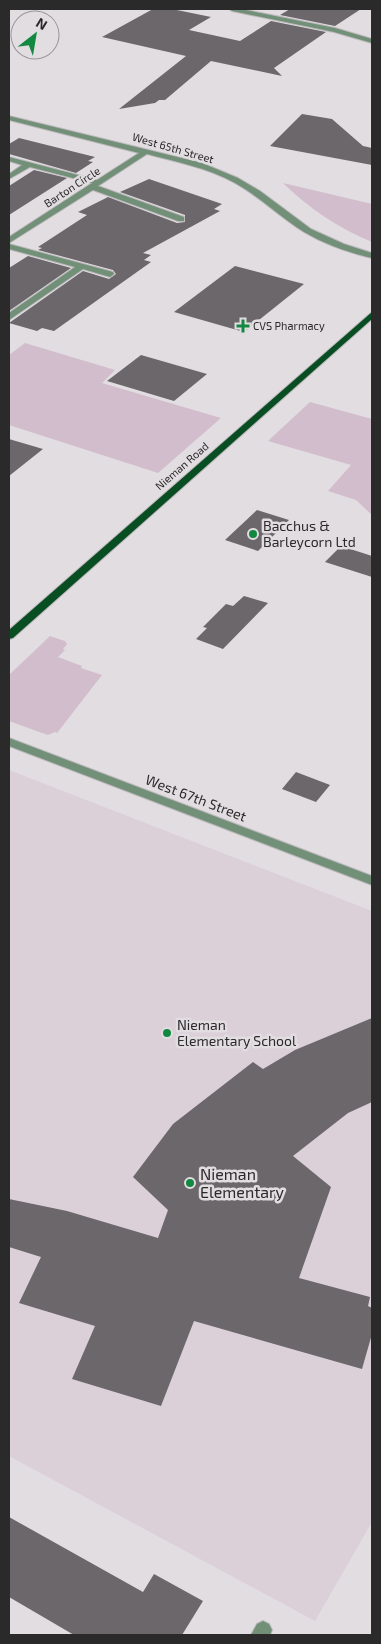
<svg xmlns="http://www.w3.org/2000/svg" width="381" height="1644" viewBox="0 0 381 1644" font-family="'Exo 2',sans-serif">
<style>
.built{fill:#dbd0d8}
.green{fill:#d2bdcd}
.building{fill:#6b676b}
.lines{fill:none;stroke-linecap:round;stroke-linejoin:round}
.minor-casing{stroke:#bdb9bd;stroke-width:2}
.major-casing{stroke:#bdb9bd;stroke-width:2}
.minor{fill:#719077;fill-rule:evenodd}
.major{fill:#094e23;fill-rule:evenodd}
.poi-dot{fill:#138841;stroke:#e2dde1;stroke-width:2}
.labels{text-anchor:middle;stroke-width:5;stroke-linejoin:round;paint-order:stroke}
.far-street-label{font-size:11px;fill:#2b2a2b;stroke:#e2dde1}
.far-poi-label{font-size:11px;fill:#2b2a2b;stroke:#e2dde1;text-anchor:start}
.poi-label{font-size:14px;fill:#2b2a2b;stroke:#e2dde1;text-anchor:start}
.street-label{font-size:14px;fill:#2b2a2b;stroke:#e2dde1}
.near-poi-label{font-size:16px;fill:#2b2a2b;stroke:#e2dde1;text-anchor:start}
</style>
<rect width="100%" height="100%" fill="#e2dde1"/>
<path class="built" d="M9,770l363,141v611l-57,99 -306,-165z"/>
<path class="green" d="M283,183l89,21v38c-34,-14 -62,-33 -89,-59z
M25,343l90,27 -13,13 119,35 -63,55 -149,-48v-70z
M310,402l62,17v96l-16,-15 -28,-9 23,-26 -83,-24z
M50,636l15,5 2,3 -4,5 2,1 -7,7 24,9 -1,2 21,7 -45,58 -2,-1 -7,3 -6,-2 -33,-12v-46z"/>
<path class="building" d="M153,9h19l39,8 -22,13 51,11 31,-20 55,11 -52,36 8,8 -71,-15 -46,39h-6l-4,3 -36,6 67,-53 -84,-19z
M290,9h71l-26,17 -55,-11z
M302,114l30,5 31,27 9,2v17l-102,-19z
M19,138l76,19 -7,4 5,1 -17,11 -67,-19v-10z
M34,170l33,8 -58,37v-29z
M149,179l73,25 -8,5 6,2 -77,42 8,2 -7,5 7,2 -97,69 -12,-3 -5,3 -28,-8 74,-52 26,8 7,-5 -3,-4 -75,-20 4,-2 -4,-1 49,-32 -9,-3 30,-15 69,26 8,-1v-7l-65,-23z
M28,256l43,12 -62,43v-43z
M235,266l69,18 -60,48 -70,-20z
M141,355l66,19 -33,27 -67,-20z
M9,439l34,10 -34,27z
M257,510l32,10 -31,31 -33,-11z
M341,546l31,10v21l-47,-15z
M244,596l24,7 -45,46 -27,-10 11,-11 -4,-1 23,-23 7,2z
M296,772l34,13 -14,17 -34,-13z
M372,1018v84l-24,11 -55,43 38,31 -32,91 71,19 -2,9 4,2v26l-10,35 -168,-48 -33,85 -89,-27 23,-53 -76,-23 22,-46 -32,-10v-48l58,12 91,27 10,-28 -35,-33 40,-53 80,-62 10,7 32,-19z
M9,1517l134,75 11,-18 49,27 -21,34h-108l-65,-38z"/>
<g class="lines">
<g class="minor-casing">
<path id="minor" d="M229,9h12l94,19 37,11v4l-38,-11 -102,-21z
M9,116l193,47 36,15 22,13 51,38 33,15 28,9v5c-22,-5 -48,-14 -68,-26 -24,-15 -44,-35 -69,-49 -27,-15 -58,-21 -88,-29l-49,32 86,31v4h-6l-85,-31 -84,53v-6l83,-54 -62,-16 -21,12v-5l13,-9 -13,-4v-4l88,23 42,-27 -130,-33z
M9,244l104,28 1,2 -4,3 -27,-8 -74,51v-7l66,-46 -66,-18z
M9,738l363,138v9l-363,-139z
M263,1621l6,3 3,6 -2,5h-19l6,-11z"/>
</g>
<g class="major-casing">
<path id="major" d="M372,312v7l-359,319 -4,1v-9z"/>
</g>
<use href="#minor" class="minor"/>
<use href="#major" class="major"/>
</g>
<g class="poi-dot">
<path d="M240.5 318.5h5v5h5v5h-5v5h-5v-5h-5v-5h5z"/>
<circle cx="253" cy="534" r="5"/>
<circle cx="167" cy="1033" r="5"/>
<circle cx="190" cy="1183" r="5"/>
</g>
<g class="labels">
<g class="far-street-label">
<text transform="translate(173 148) rotate(16)" y="4">West 65th Street</text>
<text transform="translate(72 187) rotate(-33)" y="4">Barton Circle</text>
<text transform="translate(182 466) rotate(-41)" y="4">Nieman Road</text>
</g>
<g class="far-poi-label">
<text x="253" y="330">CVS Pharmacy</text>
</g>
<g class="poi-label">
<text x="263" y="531">Bacchus &amp;<tspan x="263" dy="16">Barleycorn Ltd</tspan></text>
<text x="177" y="1030">Nieman<tspan x="177" dy="16">Elementary School</tspan></text>
</g>
<g class="street-label">
<text transform="translate(196 798) rotate(21)" y="5">West 67th Street</text>
</g>
<g class="near-poi-label">
<text x="200" y="1180">Nieman<tspan x="200" dy="18">Elementary</tspan></text>
</g>
</g>
<rect width="381" height="1644" fill="none" stroke="#2b2a2b" stroke-width="20"/>
<g transform="translate(35 35) rotate(31)"><circle r="24" fill="#e2dde1" stroke="#999598"/>
<path d="M0-4L9 19L0 12L-9 19Z" fill="#138841"/>
<text y="-8" font-size="14" font-weight="bold" text-anchor="middle" fill="#2b2a2b">N</text>
</g>
</svg>
